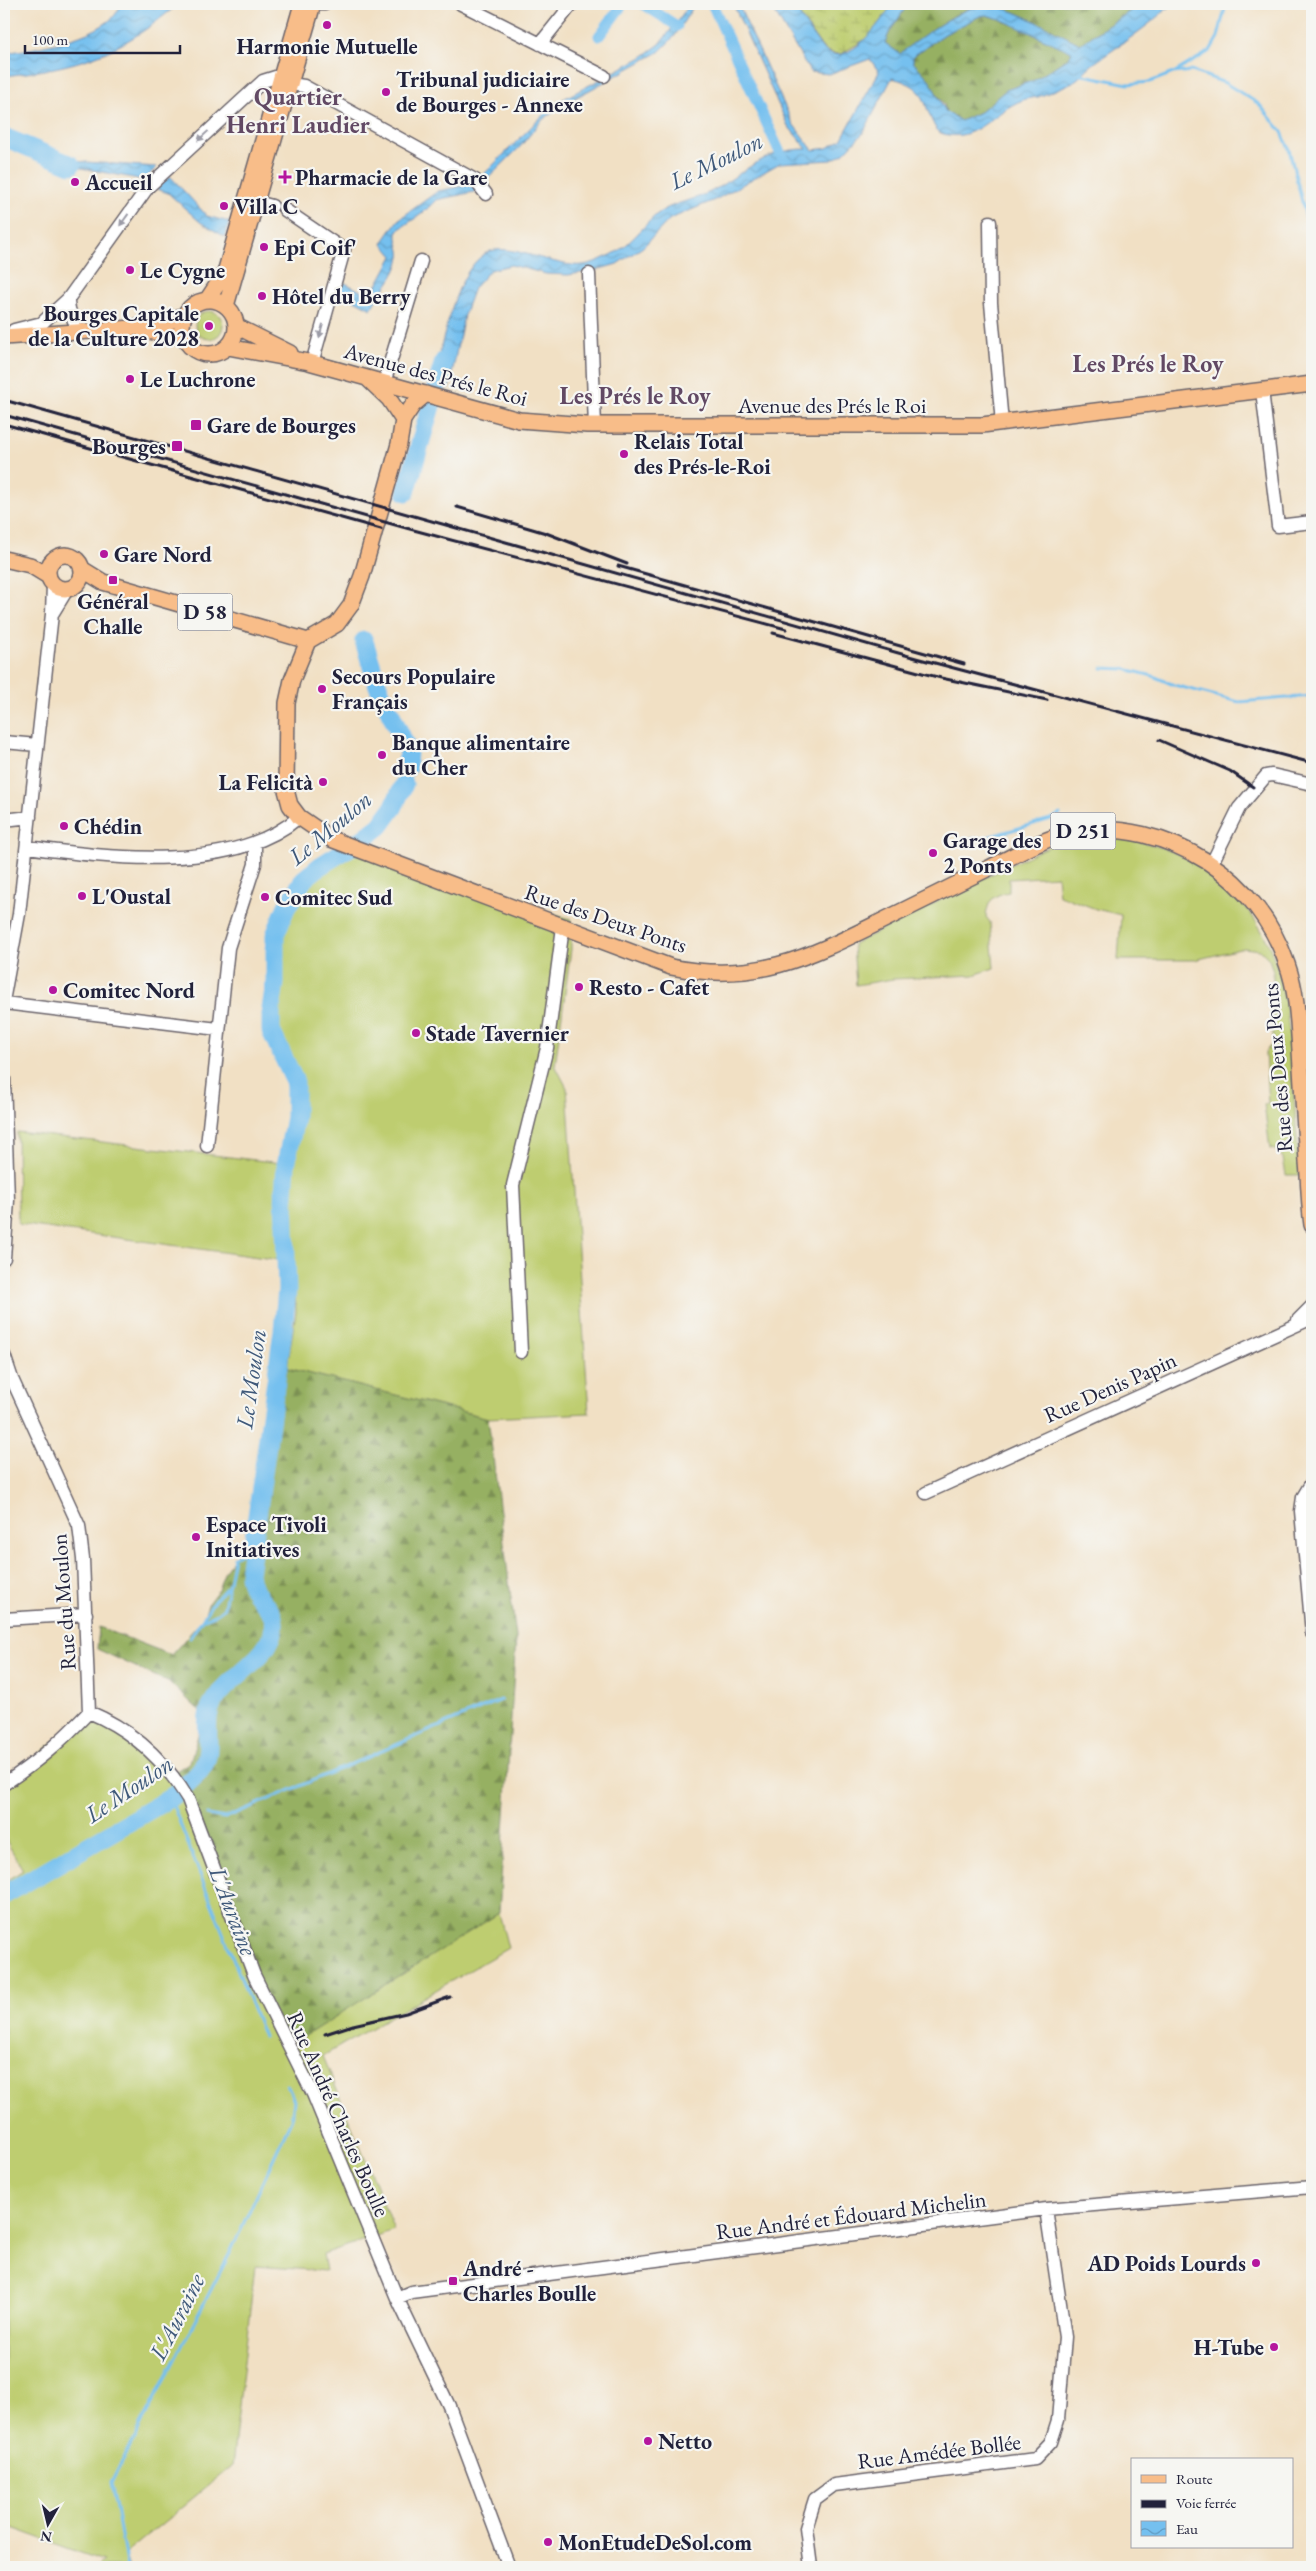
<svg xmlns="http://www.w3.org/2000/svg" width="1316" height="2571" viewBox="0 0 1316 2571" font-family="'EB Garamond',serif">
<style>
.grass{fill:#becd6f;stroke:#707855}
.forest{fill:url(#forest-firs);stroke:#5c694e}
.wetland{fill:url(#wetland-marsh);stroke:#707855}
.water{fill:url(#water-waves);stroke:#4c7195;fill-rule:evenodd}
.lines{fill:none;stroke-linecap:round;stroke-linejoin:round}
.stream{stroke:#75c0ef;stroke-width:3}
.canal{stroke:#75c0ef;stroke-width:11}
.river{stroke:#75c0ef;stroke-width:19}
.minor-casing{stroke:#6a646b;stroke-width:15}
.major-casing{stroke:#6a646b;stroke-width:18}
.minor{stroke:#fff;stroke-width:12}
.major{stroke:#f8bd89;stroke-width:15}
.rail{stroke:#22223b;stroke-width:3}
.oneway{fill:#9c9ca7}
.poi-dot{fill:#b5179e;stroke:#f6f6f2;stroke-width:2}
.labels{text-anchor:middle;stroke-width:4.5;stroke-linejoin:round;paint-order:stroke}
.shield{fill:#f6f6f2;stroke:#626272;stroke-width:1}
.shield-label{font-size:21px;font-weight:bold;fill:#22223b}
.poi-label{font-size:22px;font-weight:bold;fill:#22223b;stroke:#f6f6f2;text-anchor:start}
.street-label{font-size:22px;fill:#22223b;stroke:#f6f6f2}
.neighbourhood-label{font-size:24px;font-weight:bold;fill:#624964;stroke:#f6f6f2}
.water-label{font-size:24px;font-style:italic;fill:#3f597a;stroke:#f6f6f2}
</style>
<defs>
<pattern id="forest-firs" width="22" height="20" patternUnits="userSpaceOnUse" patternTransform="scale(1.25)"><rect width="22" height="20" fill="#96b062"/><path d="M5 1l3.5 6h-7zM16 11l3.5 6h-7z" fill="#7a8f52"/></pattern>
<pattern id="wetland-marsh" width="20" height="14" patternUnits="userSpaceOnUse" patternTransform="scale(1.25)"><rect width="20" height="14" fill="#becd6f"/><path d="M1 5h8M5 5V1M11 12h8M15 12V8" fill="none" stroke="#a3b061"/></pattern>
<pattern id="water-waves" width="16" height="10" patternUnits="userSpaceOnUse" patternTransform="scale(1.25)"><rect width="16" height="10" fill="#75c0ef"/><path d="M0 5q4-4 8 0t8 0" fill="none" stroke="#609cc3"/></pattern>
</defs>
<rect width="100%" height="100%" fill="#f6f6f2"/>
<filter id="ink" filterUnits="userSpaceOnUse"><feTurbulence type="fractalNoise" baseFrequency=".02" numOctaves="2"/><feDisplacementMap in="SourceGraphic" scale="10" xChannelSelector="R" yChannelSelector="G"/><feConvolveMatrix kernelMatrix="1 2 1 2 8 2 1 2 1" color-interpolation-filters="sRGB"/></filter>
<filter id="wash" filterUnits="userSpaceOnUse"><feTurbulence type="fractalNoise" baseFrequency=".0096" numOctaves="4" result="noise"/><feDisplacementMap in="SourceGraphic" scale="20" xChannelSelector="R" yChannelSelector="G"/><feGaussianBlur stdDeviation="1.12" result="paint"/><feColorMatrix in="noise" values="0 0 0 0 0 0 0 0 0 0 0 0 0 0 0 0 0 1.4 0 .05"/><feComposite in="paint" operator="in"/></filter>
<g filter="url(#wash)">
<rect width="100%" height="100%" fill="#f1e0c4"/>
<path class="grass" d="M195 325a14 14 0 1 1 28 0a14 14 0 1 1-28 0Z
M1084,837c47,-2 94,10 131,40 64,52 71,111 77,188 2,37 5,73 8,110h-14l-3,-17 -6,-8 -7,-1 -6,-45h4l-3,-52 8,-9v-72l-4,-12 -9,-9 -16,-2 -49,12h-77l3,-45 -25,-6 -37,-14 -2,-19 -48,3v13c-16,3 -21,8 -23,25l4,5 4,46 -20,7 -81,4 -37,6 -3,-41 179,-90 21,-9z
M346,850l225,69v30l-16,116 12,23 22,325 -101,5 -201,-50 9,-57 -5,-105 3,-39 9,-56 -15,-47 -17,-33v-22l4,-26v-48l11,-27 18,-29 16,-13z
M17,1132l264,31 -3,32 2,65 -262,-36z
M89,1712l84,61 120,270 206,-130 9,35 -185,108 71,174 -71,24 3,17 -71,-5 -23,200 -107,88 4,13h-33l7,-6 -99,-36v-642l19,-13 -19,-33v-53z"/>
<path class="forest" d="M908,4h233l-61,40c-23,-11 -69,-38 -93,-39 -23,-2 -69,35 -87,49l-15,-11 4,-10z
M986,15l14,4 73,33 -5,6 -33,22 -29,10 -26,22 -19,9 -15,-9 -2,-8 -31,-42v-6l32,-22 35,-18z
M287,1368l201,50 28,219 -17,276 -205,130 -19,-22 -102,-248 17,-11 8,-27 3,-23 -31,-29 -73,-34 2,-22 72,28 32,-36 6,-17 9,-12 6,-17 21,-31 7,-45 30,-102z"/>
<path class="wetland" d="M792,4h101l-24,33 -28,17c-7,0 -13,-1 -19,-7z"/>
<path class="water" d="M121,4h58c-16,12 -32,26 -50,36 -37,23 -83,31 -125,36v-23c29,-4 108,-16 117,-49z
M690,4h5l-21,33 -15,15 -93,51 -25,18 -21,26 -46,45 -38,8 -13,13 -25,17c-4,10 4,18 2,27 -3,20 -20,34 -29,52l-35,-19 3,-10 32,16 22,-40 -11,-13 16,-23 40,-29 36,-7 80,-80 88,-47 18,-13z
M733,4h5l55,120 20,26 14,-2 14,-8 38,-68 -9,-13 -41,15 -19,-2 -40,-68h22l30,44c25,25 59,-28 71,-44h15l-19,29 -4,10 15,11c15,-14 67,-51 87,-49 24,1 69,27 93,39l61,-40h31c-24,23 -52,41 -79,60 -7,5 -13,14 -20,18 -11,5 -24,11 -35,15 -5,1 -11,1 -15,3 -31,11 -49,47 -85,32 -18,-28 -6,-44 -46,-54l-29,55 -19,20 -12,7 -52,3 -63,36 -47,20 -27,28 -26,17 -24,7 -25,4 -22,-1 -35,-9 -21,5 -16,18 -10,27 -15,73 -19,-5c15,-37 21,-108 56,-130 21,-13 71,16 97,12 7,-1 15,-4 21,-7 23,-8 35,-28 52,-43 16,-13 38,-14 56,-24 34,-19 52,-42 95,-42l-19,-23zM986,15l14,4 72,33 -4,6 -33,22 -29,10 -26,22 -19,9 -15,-9 -17,-33 -16,-17v-6l32,-22 35,-18z
M48,153l24,8 85,6 -13,13 -73,-14 -2,4 -24,-11z
M170,176l37,40 22,6 -4,15 -25,-15 -32,-29 -11,-4z"/>
<g class="lines">
<path class="stream" d="M1175,72l35,-21 8,-14 8,-33
M1079,74l49,10 22,-2 23,-9 19,-2 33,12 34,21 23,28 7,17 17,69 6,4
M1102,668l23,1 28,7 21,9 65,17 73,-6
M970,839l14,-1 67,-19 9,-5
M204,1619l13,-5 7,-7 10,-50 19,-10
M190,1638l24,-37 12,-13
M170,1798l94,239
M207,1815l18,3 276,-118
M127,2567l-16,-84 119,-230 61,-133 3,-20 -7,-15"/>
<path class="canal" d="M643,4l34,22
M712,4l70,153
M599,36l24,-32"/>
<path class="river" d="M4,137l67,28
M406,492l38,-131
M364,641l14,45 30,65 -1,17
M4,1895l166,-97c10,-9 26,-20 33,-32 11,-17 -1,-41 8,-60 15,-29 60,-47 63,-79 2,-22 -23,-27 -25,-53l34,-244 4,-40 -3,-95 2,-30 9,-48v-35l-24,-51v-22l4,-26v-48l11,-27 18,-29 16,-13 43,-27 17,-13 13,-18 11,-24"/>
</g>
</g>
<g filter="url(#ink)">
<g class="lines">
<g class="minor-casing">
<path id="minor" d="M315,4h10
M461,4l143,72
M540,44l32,-40
M290,84l14,2 171,94 11,14
M257,202l15,4
M285,210l59,40 -32,113
M990,222l1,81 11,120
M589,274l6,152
M68,299c-1,17 9,20 9,33
M14,330l28,-7 26,-24 80,-112 115,-106 19,-6
M384,383l37,-122
M1262,390l16,136 34,-4
M52,614l16,-26
M4,742l33,3
M4,820l26,-3
M27,847c81,11 206,27 272,-30
M1211,865l28,-57 27,-32 6,-1 40,9
M4,996l15,-82 33,-300 1,-30
M4,1003l214,26
M4,1078l4,122 -4,58
M207,1146l21,-198 27,-84v-22
M1298,1320l14,-14
M521,1352l-8,-167 34,-137 16,-121
M4,1355l8,24 67,147 4,33 6,153
M1312,1482l-9,15 -2,14 11,122
M926,1493l386,-175
M4,1619l82,-5
M89,1712c43,18 75,47 99,87l66,176 59,119 84,204 52,108 60,161
M4,1784c36,-24 56,-42 85,-72
M397,2298l14,-6 635,-83 266,-22
M811,2567l-5,-39 9,-29 19,-14 201,-26 16,-17 7,-22 7,-83 -19,-128"/>
</g>
<g class="major-casing">
<path id="major" d="M182 327a27 27 0 1 1 54 0a27 27 0 1 1-54 0Z
M207,300l18,-27 77,-269
M226,306l87,-302
M236,326l54,27
M142,330l41,7
M4,337l129,-9 36,-7 15,-6
M228,347l81,15 210,58 68,5h395l330,-41
M368,379l21,20 14,21
M48 572a17 17 0 1 1 34 0a17 17 0 1 1-34 0Z
M4,559l26,6 18,11
M82,569l21,13 205,59
M308,641l-16,39 -5,23 -1,87 4,15 9,12 32,22 340,128c84,17 136,-9 209,-45 36,-18 72,-36 109,-54 27,-13 54,-30 84,-36 47,-8 95,5 135,30 37,24 65,61 79,102 10,28 11,57 13,86 2,38 5,75 7,112 2,21 2,43 5,63
M308,641l29,-17 14,-19 11,-29 37,-132 4,-24 10,-15 13,-11"/>
</g>
<use href="#minor" class="minor"/>
<use href="#major" class="major"/>
<path class="rail" d="M4,400l912,258 396,105
M4,415l402,113 380,101
M4,424l377,105
M457,507l89,26 81,31
M618,566l346,98
M773,633l168,45 106,22
M1159,740l71,31 23,16
M325,2034l28,-9 53,-12 44,-16"/>
</g>
<defs><path id="oneway-solid" d="M-6-.8H1V-3.2L6.5 0L1 3.2V.8H-6Z" transform="scale(1.25)"/></defs>
<g class="oneway">
<use href="#oneway-solid" transform="translate(203 136) rotate(137)"/>
<use href="#oneway-solid" transform="translate(124 220) rotate(126)"/>
<use href="#oneway-solid" transform="translate(321 331) rotate(106)"/>
</g>
</g>
<g class="poi-dot">
<circle cx="327" cy="25" r="5"/>
<circle cx="386" cy="92" r="5"/>
<path d="M282.5 169.5h5v5h5v5h-5v5h-5v-5h-5v-5h5z"/>
<circle cx="75" cy="182" r="5"/>
<circle cx="224" cy="206" r="5"/>
<circle cx="264" cy="247" r="5"/>
<circle cx="130" cy="270" r="5"/>
<circle cx="262" cy="296" r="5"/>
<circle cx="209" cy="326" r="5"/>
<circle cx="130" cy="379" r="5"/>
<rect x="190" y="419" width="12" height="12" rx="2.5"/>
<rect x="171" y="440" width="12" height="12" rx="2.5"/>
<circle cx="624" cy="454" r="5"/>
<circle cx="104" cy="554" r="5"/>
<rect x="108" y="575" width="10" height="10" rx="2.5"/>
<circle cx="322" cy="689" r="5"/>
<circle cx="382" cy="755" r="5"/>
<circle cx="323" cy="782" r="5"/>
<circle cx="64" cy="826" r="5"/>
<circle cx="933" cy="853" r="5"/>
<circle cx="82" cy="896" r="5"/>
<circle cx="265" cy="897" r="5"/>
<circle cx="579" cy="987" r="5"/>
<circle cx="53" cy="990" r="5"/>
<circle cx="416" cy="1033" r="5"/>
<circle cx="196" cy="1537" r="5"/>
<circle cx="1256" cy="2263" r="5"/>
<rect x="448" y="2276" width="10" height="10" rx="2.5"/>
<circle cx="1274" cy="2347" r="5"/>
<circle cx="648" cy="2441" r="5"/>
<circle cx="548" cy="2542" r="5"/>
</g>
<g class="labels">
<g class="shield">
<rect x="177.5" y="593.5" width="55" height="37" rx="4"/>
<rect x="1050.5" y="812.5" width="65" height="37" rx="4"/>
</g>
<g class="shield-label">
<text x="205" y="619">D 58</text>
<text x="1083" y="838">D 251</text>
</g>
<g class="poi-label">
<text x="327" y="54" text-anchor="middle">Harmonie Mutuelle</text>
<text x="396" y="87">Tribunal judiciaire<tspan x="396" dy="25">de Bourges - Annexe</tspan></text>
<text x="295" y="185">Pharmacie de la Gare</text>
<text x="85" y="190">Accueil</text>
<text x="234" y="214">Villa C</text>
<text x="274" y="255">Epi Coif'</text>
<text x="140" y="278">Le Cygne</text>
<text x="272" y="304">Hôtel du Berry</text>
<text x="199" y="321" text-anchor="end">Bourges Capitale<tspan x="199" dy="25">de la Culture 2028</tspan></text>
<text x="140" y="387">Le Luchrone</text>
<text x="207" y="433">Gare de Bourges</text>
<text x="634" y="449">Relais Total<tspan x="634" dy="25">des Prés-le-Roi</tspan></text>
<text x="166" y="454" text-anchor="end">Bourges</text>
<text x="114" y="562">Gare Nord</text>
<text x="113" y="609" text-anchor="middle">Général<tspan x="113" dy="25">Challe</tspan></text>
<text x="332" y="684">Secours Populaire<tspan x="332" dy="25">Français</tspan></text>
<text x="392" y="750">Banque alimentaire<tspan x="392" dy="25">du Cher</tspan></text>
<text x="313" y="790" text-anchor="end">La Felicità</text>
<text x="74" y="834">Chédin</text>
<text x="943" y="848">Garage des<tspan x="943" dy="25">2 Ponts</tspan></text>
<text x="92" y="904">L'Oustal</text>
<text x="275" y="905">Comitec Sud</text>
<text x="589" y="995">Resto - Cafet</text>
<text x="63" y="998">Comitec Nord</text>
<text x="426" y="1041">Stade Tavernier</text>
<text x="206" y="1532">Espace Tivoli<tspan x="206" dy="25">Initiatives</tspan></text>
<text x="1246" y="2271" text-anchor="end">AD Poids Lourds</text>
<text x="463" y="2276">André -<tspan x="463" dy="25">Charles Boulle</tspan></text>
<text x="1264" y="2355" text-anchor="end">H-Tube</text>
<text x="658" y="2449">Netto</text>
<text x="558" y="2550">MonEtudeDeSol.com</text>
</g>
<g class="street-label">
<text transform="translate(436 374) rotate(15)" y="8">Avenue des Prés le Roi</text>
<text x="832" y="413">Avenue des Prés le Roi</text>
<text transform="translate(606 918) rotate(19)" y="8">Rue des Deux Ponts</text>
<text transform="translate(1277 1068) rotate(-95)" y="8">Rue des Deux Ponts</text>
<text transform="translate(1110 1387) rotate(-24)" y="8">Rue Denis Papin</text>
<text transform="translate(63 1602) rotate(-94)" y="8">Rue du Moulon</text>
<text transform="translate(339 2114) rotate(66)" y="8">Rue André Charles Boulle</text>
<text transform="translate(851 2215) rotate(-7)" y="8">Rue André et Édouard Michelin</text>
<text transform="translate(939 2451) rotate(-7)" y="8">Rue Amédée Bollée</text>
</g>
<g class="neighbourhood-label">
<text x="298" y="105">Quartier<tspan x="298" dy="28">Henri Laudier</tspan></text>
<text x="1148" y="372">Les Prés le Roy</text>
<text x="635" y="404">Les Prés le Roy</text>
</g>
<g class="water-label">
<text transform="translate(716 161) rotate(-26)" y="8">Le Moulon</text>
<text transform="translate(330 828) rotate(-40)" y="8">Le Moulon</text>
<text transform="translate(251 1379) rotate(-82)" y="8">Le Moulon</text>
<text transform="translate(129 1789) rotate(-34)" y="8">Le Moulon</text>
<text transform="translate(233 1911) rotate(69)" y="8">L'Auraine</text>
<text transform="translate(177 2317) rotate(-63)" y="8">L'Auraine</text>
</g>
</g>
<rect width="1316" height="2571" fill="none" stroke="#f6f6f2" stroke-width="20"/>
<rect x="1131" y="2458" width="162" height="90" fill="#f6f6f2" stroke="#a1a1a9"/>
<rect x="1141" y="2475" width="25" height="8" fill="#f8bd89" stroke="#a1a1a9"/>
<text x="1176" y="2484" font-size="15" fill="#22223b">Route</text>
<rect x="1141" y="2500" width="25" height="8" fill="#22223b" stroke="#a1a1a9"/>
<text x="1176" y="2508" font-size="15" fill="#22223b">Voie ferrée</text>
<rect x="1141" y="2521" width="25" height="15" fill="url(#water-waves)" stroke="#a1a1a9"/>
<text x="1176" y="2534" font-size="15" fill="#22223b">Eau</text>
<g transform="translate(48 2524) rotate(188)" stroke="#f6f6f2" stroke-width="4" paint-order="stroke">
<path d="M0-4L9 19L0 12L-9 19Z" fill="#22223b"/>
<text y="-8" font-size="14" font-weight="bold" text-anchor="middle" fill="#22223b">N</text>
</g>
<path d="M25 45v8h155v-8" fill="none" stroke="#22223b" stroke-width="2.5"/>
<text x="32" y="45" font-size="15" fill="#22223b" stroke="#f6f6f2" stroke-width="4" paint-order="stroke">100 m</text>
</svg>
